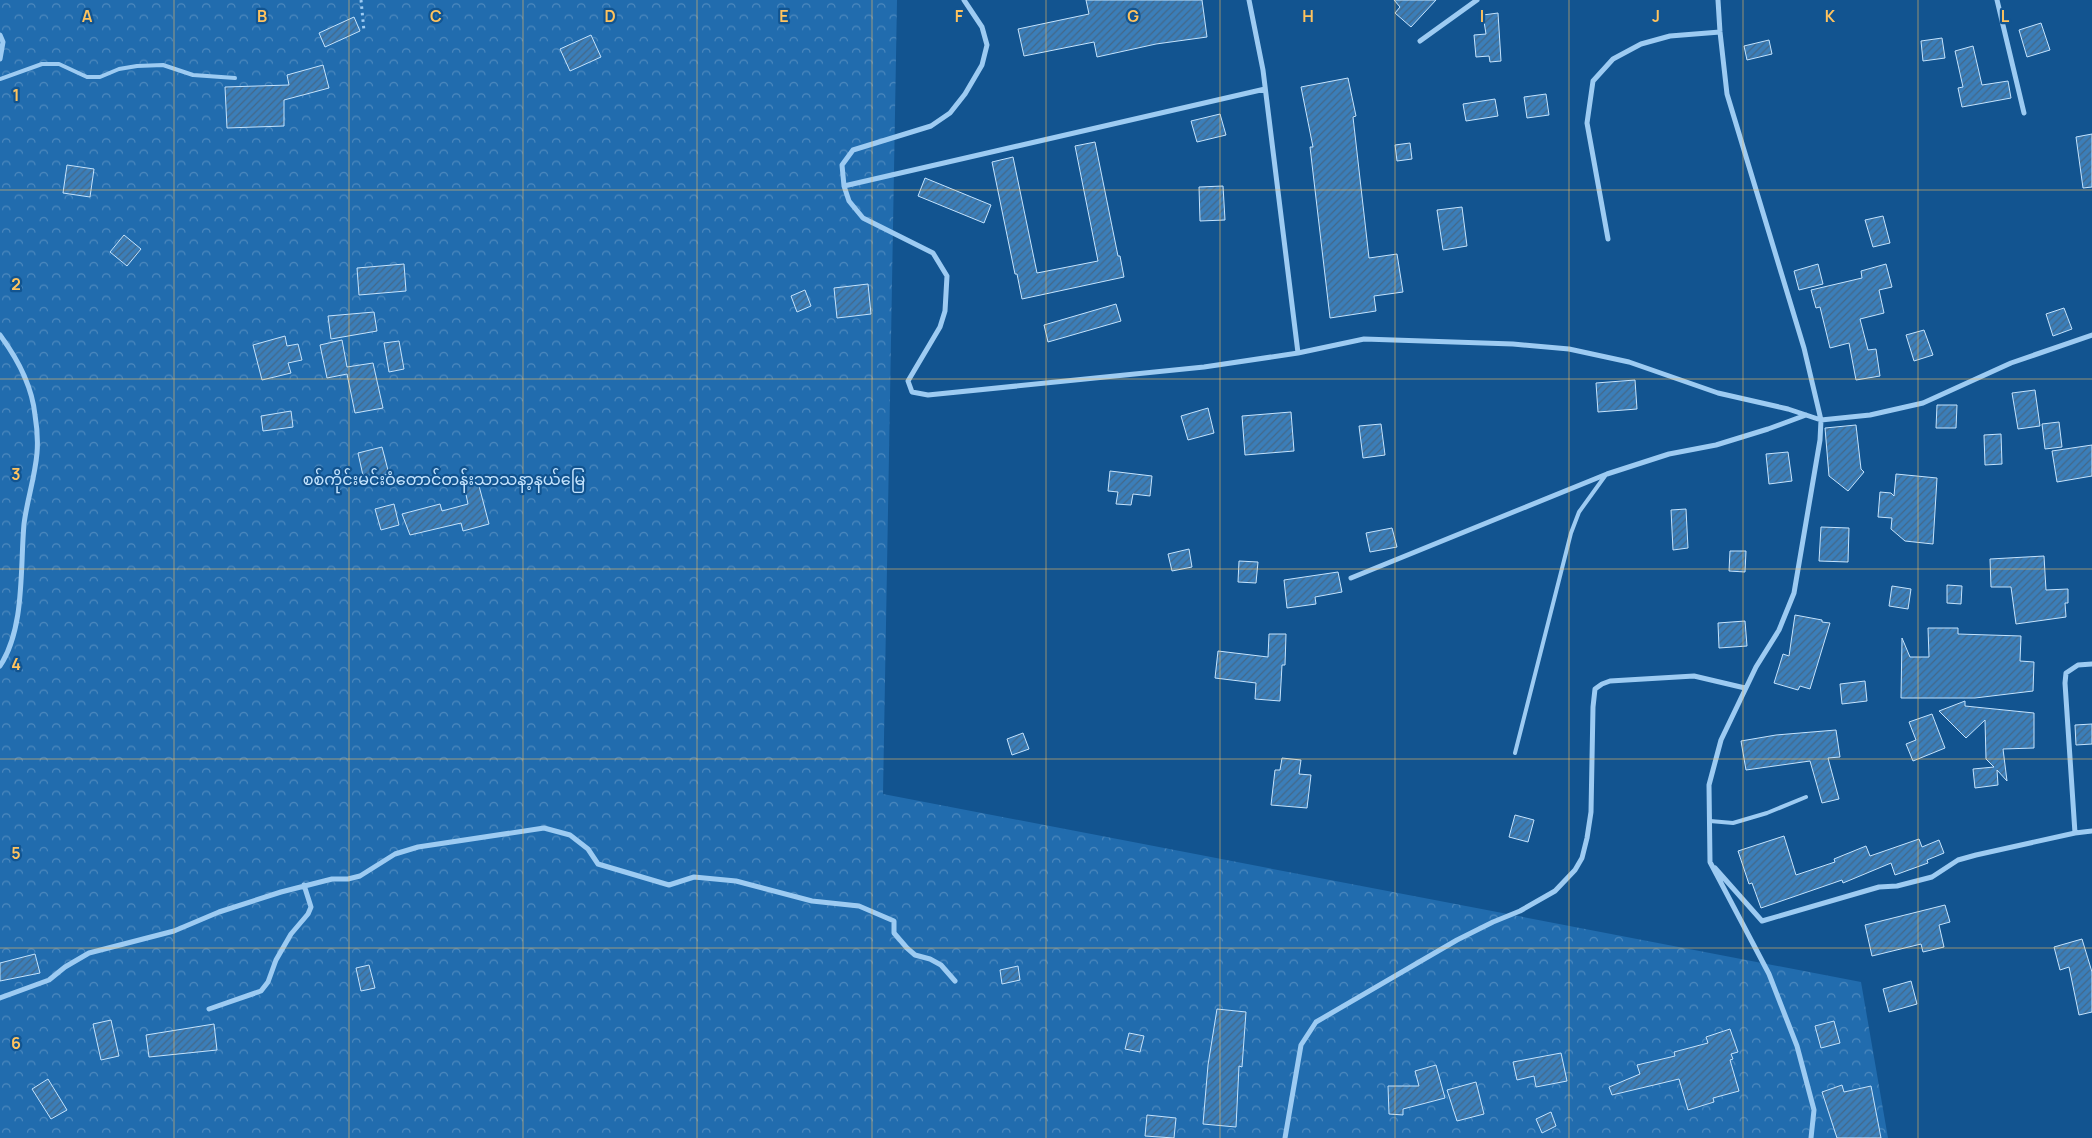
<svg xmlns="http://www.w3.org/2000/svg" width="2092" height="1138" viewBox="0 0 2092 1138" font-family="Manrope,'Noto Sans Myanmar',sans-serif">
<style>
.park{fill:url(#park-crowns)}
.building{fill:url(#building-hatch);stroke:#c4e3fd}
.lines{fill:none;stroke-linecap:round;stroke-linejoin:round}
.path{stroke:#9dcbf2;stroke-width:3;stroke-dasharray:2.5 4;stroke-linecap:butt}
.lane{stroke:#9dcbf2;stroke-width:4}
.street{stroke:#9dcbf2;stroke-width:5}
.grid{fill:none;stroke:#ffc35e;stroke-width:1;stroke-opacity:0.55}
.labels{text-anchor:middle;stroke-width:4.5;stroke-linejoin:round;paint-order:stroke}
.park-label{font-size:16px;fill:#c4e3fd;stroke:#125490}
.grid-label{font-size:16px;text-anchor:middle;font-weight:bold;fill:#ffc35e;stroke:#125490;stroke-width:4.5;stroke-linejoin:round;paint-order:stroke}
</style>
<defs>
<pattern id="park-crowns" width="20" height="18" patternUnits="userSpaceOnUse" patternTransform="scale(1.25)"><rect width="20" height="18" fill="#216cae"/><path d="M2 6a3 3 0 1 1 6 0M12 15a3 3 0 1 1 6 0" fill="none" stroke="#4d89be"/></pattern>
<pattern id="building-hatch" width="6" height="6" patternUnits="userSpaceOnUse" patternTransform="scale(1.25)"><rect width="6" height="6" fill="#3b7eb9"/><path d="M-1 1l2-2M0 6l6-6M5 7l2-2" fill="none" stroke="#436888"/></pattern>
</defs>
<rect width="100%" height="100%" fill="#125490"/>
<path class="park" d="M0,0h897l-14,794 978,188 27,156h-1888z"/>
<path class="building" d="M1086,0h116l5,37 -51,7 -59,13 -3,-15 -70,14 -6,-27 71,-15z
M1394,0h42l-25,27 -16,-14 5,-6z
M1498,13l3,48 -11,1 -1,-6 -13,1 -2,-22 12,-1 -3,-19z
M354,17l6,14 -35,16 -6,-14z
M2041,23l9,27 -23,7 -8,-27z
M591,35l10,22 -31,14 -10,-22z
M1942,38l3,20 -22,3 -2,-20z
M1769,40l3,14 -25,6 -3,-14z
M1973,46l9,39 26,-4 3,17 -49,9 -4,-19 5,-1 -8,-36z
M323,65l6,23 -45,12v26l-57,2 -2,-41 64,-2 -2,-10z
M1348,78l8,38 -3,1 16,141 28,-4 6,38 -29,4 2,15 -46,7 -20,-171h3l-12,-60z
M1546,94l3,21 -22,3 -3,-21z
M1495,99l3,17 -32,5 -3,-17z
M1220,114l6,21 -29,7 -6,-21z
M2092,134v53l-9,1 -7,-51z
M1095,142l23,114h2l4,21 -102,22 -5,-25h-2l-23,-112 21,-5 24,116 61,-12 -23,-115z
M1410,143l2,16 -15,2 -2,-16z
M67,165l27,4 -4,28 -27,-4z
M925,178l66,27 -7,18 -66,-27z
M1223,186l2,34 -25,1 -1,-34z
M1462,207l5,39 -24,4 -6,-40z
M1883,216l7,27 -17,4 -8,-27z
M124,235l17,14 -14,17 -17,-14z
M404,264l2,27 -47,4 -2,-27z
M1818,264l5,20 -24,6 -5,-19z
M1886,264l6,23 -13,3 5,23 -24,6 8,31 8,-1 4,27 -24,4 -7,-37 -19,5 -10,-41 -4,1 -5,-18 51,-12 -1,-7z
M868,284l3,30 -34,4 -3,-30z
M805,290l6,16 -14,6 -6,-16z
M1116,304l5,17 -73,21 -4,-17z
M2064,308l8,21 -19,7 -7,-22z
M374,312l3,19 -46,8 -3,-23z
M1924,330l9,25 -19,6 -8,-26z
M285,336l2,10 11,-2 4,16 -14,3 3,10 -29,7 -9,-35z
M342,340l5,27 26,-4 10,45 -28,5 -8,-39 -20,4 -7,-33z
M399,341l5,28 -15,3 -5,-29z
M1635,380l2,29 -39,3 -2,-29z
M2035,390l5,36 -22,3 -6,-36z
M1937,405h20l-1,23h-20z
M1208,408l6,25 -26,7 -7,-24z
M291,411l2,16 -30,4 -2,-15z
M1291,412l3,39 -49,4 -3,-39z
M2059,422l3,25 -17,2 -3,-25z
M1381,424l4,31 -22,3 -4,-32z
M1856,425l5,44 3,3 -16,19 -19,-15 -4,-48z
M2001,434l1,30 -17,1 -1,-30z
M2092,445v31l-35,6 -5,-31z
M382,447l7,27 -25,6 -6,-27z
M1788,452l4,29 -23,3 -3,-30z
M1110,471l42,5 -2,20 -17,-2 -2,11 -15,-1 2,-12 -10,-1z
M1896,474l41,4 -4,66 -28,-3 -14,-12 1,-11 -14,-1 2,-25 11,1 3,3z
M478,482l11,42 -26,7 -2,-8 -51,12 -8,-21 38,-10 2,7 26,-7 -4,-19z
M394,504l5,21 -18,5 -6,-21z
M1686,509l2,39 -15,2 -2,-40z
M1821,527l28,1 -1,34 -29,-1z
M1392,528l5,19 -27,5 -4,-19z
M1189,549l3,18 -20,4 -4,-17z
M1730,551h16l-1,21 -16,-1z
M2044,556l2,34 22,-1v14h-3l1,14 -50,7 -5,-37h-20l-1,-28z
M1239,561l19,1 -2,21 -18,-1z
M1338,572l4,20 -27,5 1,7 -29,4 -3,-28z
M1947,585l15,1 -1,18 -14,-1z
M1892,586l19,3 -3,20 -19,-3z
M1795,615l27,5v2l8,1 -20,66 -10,-3 -2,4 -24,-7 9,-29 6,2z
M1745,621l2,25 -28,2 -1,-25z
M1928,628h30v6l63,2 -1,25 14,1 -1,29 -58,7h-74l1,-60 8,19h19z
M1269,634h17l-1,31h-3l-2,36 -25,-2 1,-16 -41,-5 3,-27 50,6z
M1865,681l2,20 -25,3 -2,-20z
M1965,701v5l69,7v35l-31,1 4,32 -10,-11 1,15 -23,3 -2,-19 21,-2 -8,-8 -1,-39 -19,18 -27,-27z
M1932,714l13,34 -32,13 -7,-17 10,-4 -7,-18z
M2092,724v20l-16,1 -1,-20z
M1836,730l4,27 -12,1 11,41 -17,4 -12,-42 -64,9 -5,-29 35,-6z
M1023,733l6,16 -17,6 -5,-16z
M1282,758l19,2 -2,14 12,1 -4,33 -36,-3 4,-35h5z
M1515,815l19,5 -6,22 -19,-5z
M1784,836l12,39 39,-13 -1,-3 32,-13 4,10 49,-17 3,8 17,-7 5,13 -17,7 1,3 -33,12 -4,-12 -48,20 -1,-3 -81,28 -9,-25 -3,1 -11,-33z
M1945,905l5,17 -11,3 5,22 -21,5 -2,-8 -49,12 -7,-31z
M2082,939l10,33v40l-13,3 -10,-48 -9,3 -6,-23z
M35,954l5,19 -40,8v-18z
M369,965l6,23 -14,3 -5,-23z
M1018,966l2,14 -18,4 -2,-14z
M1911,981l6,23 -28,8 -6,-23z
M1217,1009l29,3 -4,55 -3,-1 -3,61 -33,-3 5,-59z
M111,1020l8,36 -18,4 -8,-36z
M1834,1021l6,22 -19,5 -6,-22z
M214,1024l3,26 -68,7 -3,-22z
M1730,1029l8,23 -7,2 2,5 -3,1 9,31 -26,7 1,4 -26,8 -9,-31 -67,16 -3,-8 31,-13 -3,-9 38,-9 -1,-4 34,-9 -2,-6z
M1129,1033l15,3 -4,16 -15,-3z
M1561,1053l6,28 -31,6 -2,-11 -17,4 -4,-18z
M1436,1065l9,33 -42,11v6l-14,-1 -1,-28h31l-4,-15z
M48,1079l19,31 -16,9 -19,-30z
M1476,1082l8,32 -27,7 -10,-31z
M1842,1085l2,7 27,-6 10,52h-44l-15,-46z
M1551,1112l5,14 -14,7 -6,-14z
M1147,1115l29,3 -2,20 -29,-2z"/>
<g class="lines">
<path class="path" d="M361,0l3,31"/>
<path class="lane" d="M0,79l42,-15h17l28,13h13l19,-8 18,-3 26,-1 30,10 42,3
M1515,753l56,-220 8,-21 26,-36
M1710,821l23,2 34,-10 39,-16"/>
<path class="street" d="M964,0l18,27 5,18 -5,20 -17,29 -15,19 -19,13 -78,24 -11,15 2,21 5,15 14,17 70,35 14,23 -2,35 -5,16 -32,54 4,11 16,3 276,-28 94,-14 66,-14 149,5 56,5 60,13 89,31 70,16 33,11 49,-5 53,-12 88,-40 81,-28
M1249,0l14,70 35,283
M1718,0l2,32 7,62 77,254 17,72 -1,20 -26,153 -15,37 -23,37 -35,73 -12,45 1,77 59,112 28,72 17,64 -3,28
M1997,0l27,113
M0,35l3,7 -3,17
M1420,41l57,-41
M844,186l421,-97
M1608,239l-21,-116 6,-42 20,-22 28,-15 29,-8 50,-4
M0,335c17,23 32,51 35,80 2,12 3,26 2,38 -2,24 -10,47 -13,71 -4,45 1,104 -24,142
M1351,578l256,-104 62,-20 47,-9 52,-16 38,-14
M2075,833l17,-2
M1715,868l47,53 117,-34 18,-1 35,-9 26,-17 18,-5 99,-22 -10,-150 1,-10 12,-8 14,-1
M0,998l49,-18 16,-13 24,-14 85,-22 45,-19 62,-20 51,-13h16l12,-3 35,-22 23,-7 126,-19 26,7 18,14 10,15 71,21 25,-8 42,4 76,20 47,5 35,15v12l13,15 8,7 15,4 11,6 14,16
M209,1009l52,-18 7,-9 8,-22 15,-26 17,-20 3,-7 -7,-22
M1285,1138l16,-93 15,-23 141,-82 36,-18 27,-11 35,-20 20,-21 7,-12 5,-20 4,-26 2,-105 2,-18 7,-5 8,-3 84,-5 51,12"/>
</g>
<path class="grid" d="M174,0v1138M349,0v1138M523,0v1138M697,0v1138M872,0v1138M1046,0v1138M1220,0v1138M1395,0v1138M1569,0v1138M1743,0v1138M1918,0v1138M0,190h2092M0,379h2092M0,569h2092M0,759h2092M0,948h2092"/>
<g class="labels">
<g class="park-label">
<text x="444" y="485">စစ်ကိုင်းမင်းဝံတောင်တန်းသာသနာ့နယ်မြေ</text>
</g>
</g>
<g class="grid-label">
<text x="87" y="22">A</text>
<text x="262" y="22">B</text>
<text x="436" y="22">C</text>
<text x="610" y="22">D</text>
<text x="784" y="22">E</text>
<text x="959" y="22">F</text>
<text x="1133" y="22">G</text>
<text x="1308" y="22">H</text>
<text x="1482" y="22">I</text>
<text x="1656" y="22">J</text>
<text x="1830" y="22">K</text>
<text x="2005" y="22">L</text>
<text x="16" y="101">1</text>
<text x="16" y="290">2</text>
<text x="16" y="480">3</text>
<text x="16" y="670">4</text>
<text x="16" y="859">5</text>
<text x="16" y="1049">6</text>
</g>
</svg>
